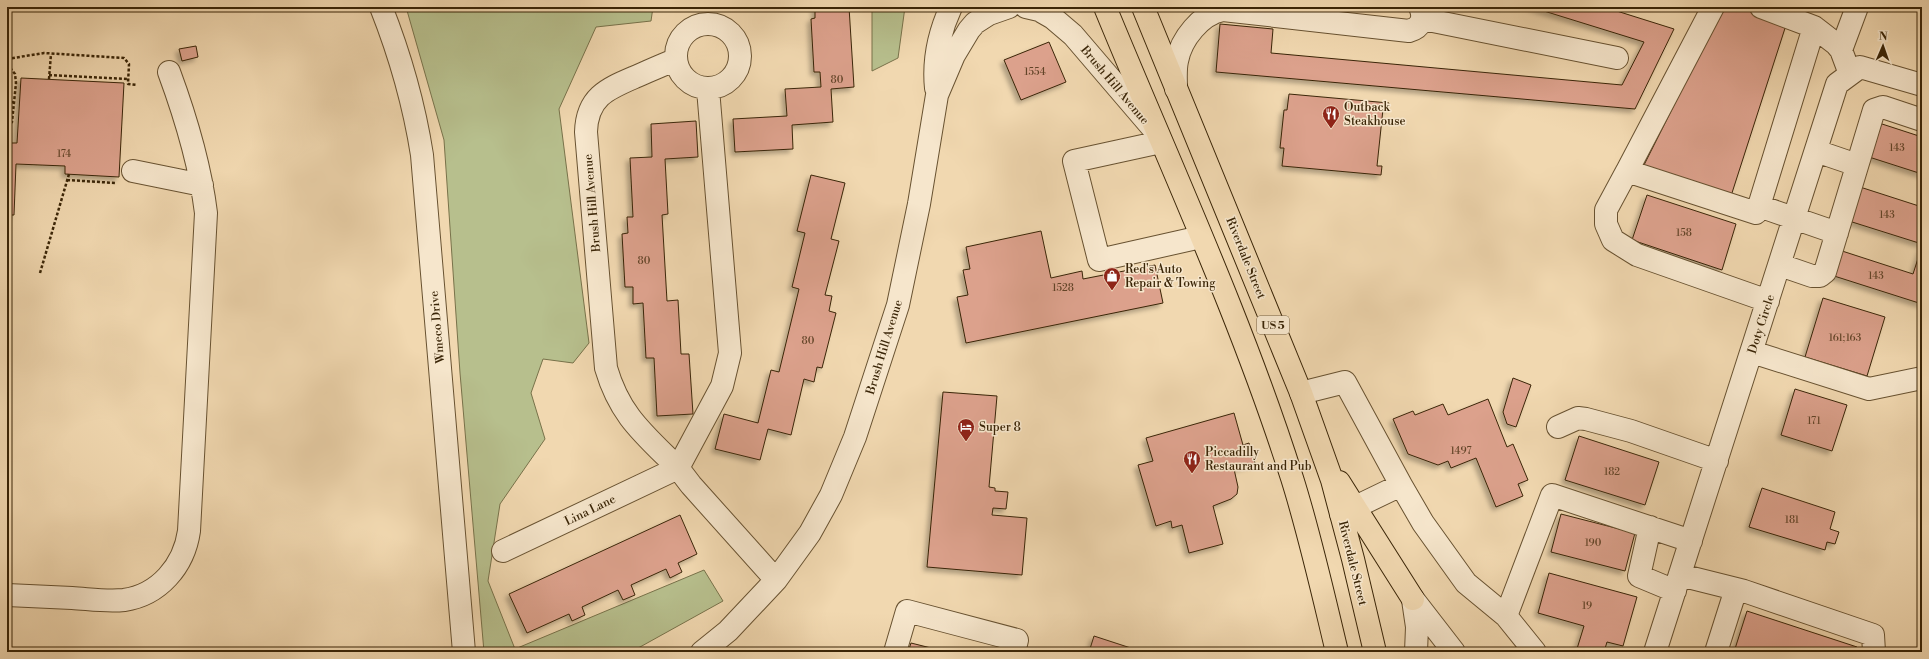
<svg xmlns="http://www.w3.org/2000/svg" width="1929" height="659" viewBox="0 0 1929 659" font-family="'Libre Bodoni',serif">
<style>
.green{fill:#b7bf8d;stroke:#78724a}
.building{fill:#dca18c;stroke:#3a2507;filter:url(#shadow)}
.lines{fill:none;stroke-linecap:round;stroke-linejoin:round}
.minor-casing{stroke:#685231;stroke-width:24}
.major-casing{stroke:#3a2507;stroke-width:24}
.path{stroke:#3a2507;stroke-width:2.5;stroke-dasharray:3 2;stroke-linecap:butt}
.minor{stroke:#f6e6cc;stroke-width:22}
.major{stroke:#f1d8b0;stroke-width:22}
.labels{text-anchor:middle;stroke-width:3;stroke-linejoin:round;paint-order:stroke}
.number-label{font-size:10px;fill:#624428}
.shield{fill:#f6e6cc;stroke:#725f42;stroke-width:1}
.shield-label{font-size:11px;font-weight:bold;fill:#3a2507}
.street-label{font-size:12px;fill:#3a2507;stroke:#f6e6cc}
.poi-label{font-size:12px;fill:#3a2507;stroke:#f6e6cc;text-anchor:start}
</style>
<defs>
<filter id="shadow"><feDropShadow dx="-3.5" dy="3.5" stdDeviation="2" flood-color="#0004"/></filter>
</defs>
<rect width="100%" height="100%" fill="#f1d8b0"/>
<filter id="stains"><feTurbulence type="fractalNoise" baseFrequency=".005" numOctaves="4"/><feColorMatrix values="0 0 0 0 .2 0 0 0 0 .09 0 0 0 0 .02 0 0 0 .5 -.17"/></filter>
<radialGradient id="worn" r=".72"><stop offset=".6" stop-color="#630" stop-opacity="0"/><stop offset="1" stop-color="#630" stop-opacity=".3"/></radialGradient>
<path class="green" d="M406,7h247l-2,14 -55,6 -37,82 30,234 -16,20 -30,-4 -12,34 14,46 -45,65 -12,77 27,68 189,-79 19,31 -92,51h-147l-24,-279 -16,-233z
M872,7h33l-7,51 -26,13z"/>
<path class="building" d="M815,7h34l5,80 -23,2 2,33 -41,3 1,24 -58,3 -2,-33 54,-3 -2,-27 36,-2 -1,-15h-6l-3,-53 4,-1z
M1531,7h73l70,22 -39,80 -419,-37 4,-48 53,5 -2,24 351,32 22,-43z
M1723,7h21l43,15 -56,174 -88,-29z
M1049,42l17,40 -45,18 -17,-40z
M196,46l2,11 -16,4 -3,-12z
M21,78l103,5 -5,94 -54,-3v-8l-49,-2 -2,51h-7v-72h10z
M1289,94l100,9 -1,6h-5l-6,57h5l-1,9 -99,-9 2,-18h-4l4,-38h3z
M696,121l2,36 -33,2 3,55 -6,1 5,86 11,-1 3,54h8l4,60 -36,2 -3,-58h-8l-3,-55 -10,1v-17h-8l-3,-53 6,-1 -1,-16h6l-3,-59 22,-1 -1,-33z
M1879,123l43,14v37l-53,-17z
M811,175l34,8 -14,56 8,2 -14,54 7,1 -3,15 7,2 -14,55 -5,-1 -3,15 -10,-3 -13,56 -23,-6 -8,31 -45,-11 9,-35 34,9 13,-53 8,2 20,-83 -7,-2 13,-54 -8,-2z
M1860,187l62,20v37l-73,-23z
M1647,195l89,29 -14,46 -90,-30z
M1041,231l10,47 31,-7 1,8 72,-14 8,38 -197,40 -9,-46 11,-2 -5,-25 7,-1 -4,-22z
M1922,246v58l-91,-29 8,-25 74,24z
M1823,298l62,19 -18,59 -62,-19z
M1513,378l18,7 -15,42 -9,-3 -4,-12z
M1795,389l52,16 -15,46 -51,-16z
M943,392l54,4 -8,91 6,1v3l13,1 -2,17 -13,-1 -1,7 35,3 -5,57 -95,-8z
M1488,399l19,48 6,-3 15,36 -10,4 5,12 -27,11 -20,-49 -25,10 -3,-7 -10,4 -30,-11 -15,-35 20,-8 2,4 28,-11 5,11z
M1234,413l9,32 6,-2 6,20 -21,6 4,18 -1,7 -6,5 -18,7 10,38 -34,9 -7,-28 -10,3 -1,-7 -15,5 -18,-61 15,-4 -7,-23z
M1579,436l80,26 -14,43 -80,-25z
M1762,488l73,24 -5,17 9,3 -4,12 -8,-2 -2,8 -76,-23z
M1561,514l74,19 -10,38 -74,-19z
M680,515l17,39 -19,9 4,9 -12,6 -4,-9 -35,16 4,10 -12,5 -5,-10 -36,17 3,8 -13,6 -3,-7 -42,19 -18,-39z
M1549,573l88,24 -14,49 -16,-4 -3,10h-28l8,-26 -46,-13z
M1747,611l110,36 -1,5h-122z
M1094,636l49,16h-54z
M911,643l36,9h-39z"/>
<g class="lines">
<g class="minor-casing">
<path id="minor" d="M381,7c19,48 33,97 41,148l42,497
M1026,7l13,3 14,8 20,17 83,97
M1713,7l-86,164 129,42 3,-7
M1761,7l53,20
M1423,19l194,39
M676 56a32 32 0 1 1 64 0a32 32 0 1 1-64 0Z
M1841,50l16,-43
M675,60c-13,5 -26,11 -40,17 -28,12 -48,20 -49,55l20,236c14,48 38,66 72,100l44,-82 8,-33 -22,-264
M936,88c-3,-29 3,-55 15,-81
M1176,89c0,-9 -1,-19 1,-28 4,-22 24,-47 46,-51l186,21c12,-3 16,-13 11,-24
M1161,142l-87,19 25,99 102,-23
M1816,151l41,14
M133,171l69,14
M1627,171l-21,39v14l7,16 24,15 131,46
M1837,233l-78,-27 55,-179 22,17 5,6 9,24
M1780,265l32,11h8l5,-4 49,-162 9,-3 39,13
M1752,352l117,37 53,-11
M1301,393l44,-11 56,103
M1558,427l20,-9 8,1 45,12 86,30
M1341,514l60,-29 22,38 43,60 40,33 46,-121 139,46
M1650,527l-11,49 36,15
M503,551l175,-83 13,17 85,95
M1680,575l64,16 129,44 1,17
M7,595c22,1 43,2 65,3 17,1 35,4 52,2 35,-5 60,-34 65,-69l17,-318c-6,-49 -20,-95 -37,-141
M1413,599l41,53
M1413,600l4,27 -1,25
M1506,616l29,36
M702,652l26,-21 48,-51 34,-47 21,-38 24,-58 43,-132 21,-101 18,-109 17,-40 15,-25 6,-7 14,-9 20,-7
M895,652l12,-41 110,29 -3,12
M1655,652l182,-568 23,-17 62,18
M1716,652l20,-63"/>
</g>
<g class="major-casing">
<path id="major" d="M1105,7c64,156 136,310 187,471 18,57 31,116 45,174
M1143,7l158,386 31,87 21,79 22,93
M1339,482l74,117"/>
</g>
<path class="path" d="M7,59l37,-6 80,5 5,6 -1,20 9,1
M7,64l8,10 1,9 -4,39 -5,6
M49,75l80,4
M49,79l2,-25
M7,103l7,-1
M67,180l49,3
M40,273l29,-99"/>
<use href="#minor" class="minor"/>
<use href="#major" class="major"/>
</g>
<defs>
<g id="restaurant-pin" transform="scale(0.9)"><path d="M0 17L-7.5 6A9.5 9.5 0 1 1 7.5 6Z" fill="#8f2418" stroke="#f6e6cc"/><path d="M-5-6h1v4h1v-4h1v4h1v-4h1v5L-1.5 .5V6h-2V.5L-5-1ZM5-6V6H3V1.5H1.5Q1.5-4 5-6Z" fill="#fff"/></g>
<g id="shop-pin" transform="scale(0.9)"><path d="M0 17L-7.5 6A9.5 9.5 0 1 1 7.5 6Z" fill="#8f2418" stroke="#f6e6cc"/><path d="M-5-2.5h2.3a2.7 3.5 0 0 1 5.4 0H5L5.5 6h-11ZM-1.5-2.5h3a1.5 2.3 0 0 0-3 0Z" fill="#fff"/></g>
<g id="hotel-pin" transform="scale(0.9)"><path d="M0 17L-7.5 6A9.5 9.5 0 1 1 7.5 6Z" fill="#8f2418" stroke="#f6e6cc"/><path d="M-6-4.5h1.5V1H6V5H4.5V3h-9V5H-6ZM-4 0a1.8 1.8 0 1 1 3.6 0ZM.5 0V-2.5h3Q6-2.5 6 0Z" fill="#fff"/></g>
</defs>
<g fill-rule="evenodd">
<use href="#restaurant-pin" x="1331" y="114"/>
<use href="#shop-pin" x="1112" y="276"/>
<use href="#hotel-pin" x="966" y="427"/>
<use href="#restaurant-pin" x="1192" y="459"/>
</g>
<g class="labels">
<g class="number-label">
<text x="1035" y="75">1554</text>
<text x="837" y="83">80</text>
<text x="1897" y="151">143</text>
<text x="64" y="157">174</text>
<text x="1887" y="218">143</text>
<text x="1684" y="236">158</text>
<text x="644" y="264">80</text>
<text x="1876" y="279">143</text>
<text x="1063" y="291">1528</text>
<text x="1845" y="341">161;163</text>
<text x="808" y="344">80</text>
<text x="1814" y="424">171</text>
<text x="1461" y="454">1497</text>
<text x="1612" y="475">182</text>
<text x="1792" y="523">181</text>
<text x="1593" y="546">190</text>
<text x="1587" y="609">19</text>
</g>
<rect class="shield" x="1257" y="316" width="32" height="18" rx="3"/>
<g class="shield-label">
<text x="1273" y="329">US 5</text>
</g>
<g class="street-label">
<text transform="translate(1115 85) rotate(50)" y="4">Brush Hill Avenue</text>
<text transform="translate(592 203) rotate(-95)" y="4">Brush Hill Avenue</text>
<text transform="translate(1246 258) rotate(68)" y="4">Riverdale Street</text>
<text transform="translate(1761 324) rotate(-72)" y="4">Doty Circle</text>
<text transform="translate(437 327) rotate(-95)" y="4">Wmeco Drive</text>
<text transform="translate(884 347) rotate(-73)" y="4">Brush Hill Avenue</text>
<text transform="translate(590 510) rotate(-26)" y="4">Lina Lane</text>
<text transform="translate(1353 563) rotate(76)" y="4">Riverdale Street</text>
</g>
<g class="poi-label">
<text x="1344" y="111">Outback<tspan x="1344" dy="14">Steakhouse</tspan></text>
<text x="1125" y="273">Red's Auto<tspan x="1125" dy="14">Repair &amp; Towing</tspan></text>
<text x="979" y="431">Super 8</text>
<text x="1205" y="456">Piccadilly<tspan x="1205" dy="14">Restaurant and Pub</tspan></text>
</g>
</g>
<rect width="1929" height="659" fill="none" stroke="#f1d8b0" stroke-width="24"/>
<rect x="8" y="8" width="1913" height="643" fill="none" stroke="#3a2507" stroke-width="2"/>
<rect x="12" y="12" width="1905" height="635" fill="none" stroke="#3a2507"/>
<g transform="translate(1883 46) rotate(2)" stroke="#f6e6cc" stroke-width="3" paint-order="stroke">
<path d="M0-3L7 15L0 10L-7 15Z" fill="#3a2507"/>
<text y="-6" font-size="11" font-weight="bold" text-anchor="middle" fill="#3a2507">N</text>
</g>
<rect width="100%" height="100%" filter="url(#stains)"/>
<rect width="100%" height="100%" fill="url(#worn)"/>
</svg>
